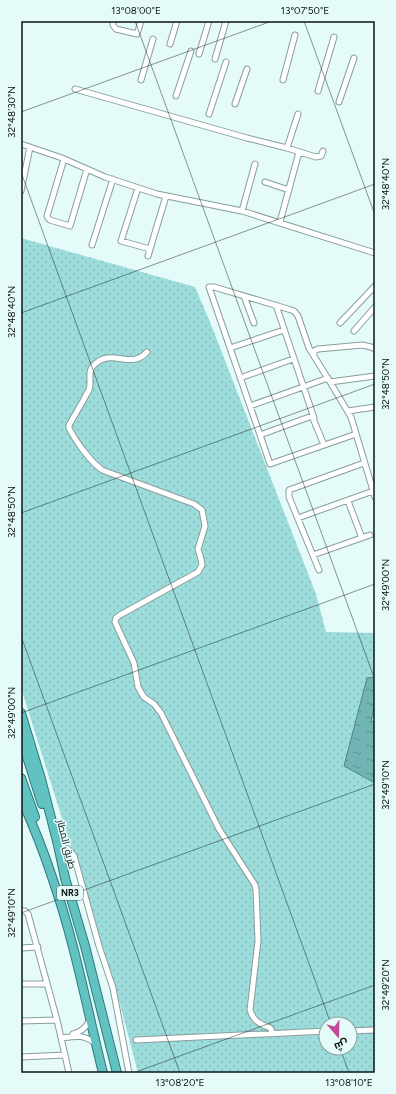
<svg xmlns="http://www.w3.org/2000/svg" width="396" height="1094" viewBox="0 0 396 1094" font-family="Figtree,Cairo,sans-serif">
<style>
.grass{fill:url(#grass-dots);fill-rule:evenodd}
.water{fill:url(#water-ripples);stroke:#528483}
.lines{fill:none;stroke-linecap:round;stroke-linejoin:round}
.minor-casing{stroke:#889d9c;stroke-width:7}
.trunk-casing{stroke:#2b7b7b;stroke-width:10}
.minor{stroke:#fff;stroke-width:5}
.trunk{stroke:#62c2c2;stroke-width:8}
.ticks{fill:none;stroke:#0d1414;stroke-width:1;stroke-opacity:0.45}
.labels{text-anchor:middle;stroke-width:3;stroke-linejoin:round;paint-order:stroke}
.shield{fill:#e4fbfa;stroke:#4e5959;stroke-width:1}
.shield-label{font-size:9px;font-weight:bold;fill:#0d1414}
.street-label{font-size:10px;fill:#0d1414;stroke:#e4fbfa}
.neatline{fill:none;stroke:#0d1414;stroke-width:1.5}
.ticks-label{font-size:10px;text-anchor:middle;fill:#0d1414}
</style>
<defs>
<pattern id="grass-dots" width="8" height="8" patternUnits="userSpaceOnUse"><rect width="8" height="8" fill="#9cdcdb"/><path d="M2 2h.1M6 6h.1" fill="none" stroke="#85bcbb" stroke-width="1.8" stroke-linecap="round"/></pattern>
<pattern id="water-ripples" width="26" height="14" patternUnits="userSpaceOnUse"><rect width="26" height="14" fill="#70b4b3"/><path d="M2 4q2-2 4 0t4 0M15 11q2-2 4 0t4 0" fill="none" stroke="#5a9190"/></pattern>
</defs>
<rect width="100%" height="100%" fill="#e4fbfa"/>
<path class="grass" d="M21,238l174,49 15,35 106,272 10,38 49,1v440h-237l-21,-80 -96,-305zM326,1024h24v24h-24z"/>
<path class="water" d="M375,677v25l-4,20 4,-1v62l-31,-17 23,-88z"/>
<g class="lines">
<g class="minor-casing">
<path id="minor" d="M113,21v4l3,4 21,5 4,-13
M170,44l7,-23
M199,54l10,-33
M215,59l11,-38
M141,80l12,-41
M283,80l12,-45
M75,89l172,49 40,10 29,9 5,-1 2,-5
M318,91l16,-54
M176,96l15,-45
M339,102l15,-44
M235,104l12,-35
M209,114l17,-52
M21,144l41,14 43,19 52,17 85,17 133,42
M287,148l11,-34
M64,159l-17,57 1,2 2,2 20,6 17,-57
M265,182l24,8
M138,188l-17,53 29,8
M21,191l9,-44
M242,211l13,-47
M280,222l19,-70
M92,245l21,-66
M148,256l18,-60
M244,296l10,27
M276,305l38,113
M340,323l35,-37
M354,331l21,-24
M230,348l54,-18
M147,352c-17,19 -35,-6 -54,14 -6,6 -1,16 -4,24 -2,3 -4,7 -6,11 -5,8 -9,16 -14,24v3c7,14 21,33 33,42l92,34 8,6 3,16 -7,23 3,10 1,6 -4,7 -78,43 -4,3 -1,4 19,41 4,24 4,7 2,3 10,7 7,9 58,116 36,56 1,5 2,51 -8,69c4,12 9,13 20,18l1,1 1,4
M314,356v-5l4,-2 44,-4 9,2 4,2
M240,378l53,-19
M330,382l45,-6
M250,406l78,-28
M348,411l27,-4
M356,434l-86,30 -61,-177h5l74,22 6,2 4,5 11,32 21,34 21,35 24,80
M260,435l52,-19 12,29
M348,501l14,37
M298,518l75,-27
M313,555l57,-20
M319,570l-30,-73v-7l75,-27
M58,845l10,4 6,7 25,90 14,42 16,85
M21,911h4l3,3 29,106 12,53
M21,948l17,-1
M21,984h26
M21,1021l36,-1
M350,1031l25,-1
M73,1034c8,-2 13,-6 17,-14
M61,1038c15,-2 23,-4 35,6
M136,1040l190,-9
M21,1057l44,-2"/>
</g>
<g class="trunk-casing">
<path id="trunk" d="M21,713l20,66 17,66 7,33 20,68 32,127
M21,738l21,66
M21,778l14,39
M21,798c12,27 23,54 32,82 22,63 34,129 50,193"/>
</g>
<use href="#minor" class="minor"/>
<use href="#trunk" class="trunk"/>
</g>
<path class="ticks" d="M135,21l240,659M304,21l71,194M21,112l251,-91M21,172l310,852M21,313l354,-129M21,513l354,-129M21,636l159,437M21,713l354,-129M21,913l354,-129M340,1048l9,25M133,1073l242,-88"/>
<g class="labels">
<rect class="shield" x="57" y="886" width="26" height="14" rx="3"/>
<g class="shield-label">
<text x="70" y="896">NR3</text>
</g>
<g class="street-label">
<text transform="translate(67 844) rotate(76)" y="4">طريق المطار</text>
</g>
</g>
<rect width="396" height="1094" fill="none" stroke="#e4fbfa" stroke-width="44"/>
<g transform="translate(338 1036) rotate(160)"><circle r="19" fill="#e4fbfa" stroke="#8e9f9e"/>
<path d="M0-3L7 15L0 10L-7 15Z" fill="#c44899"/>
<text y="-6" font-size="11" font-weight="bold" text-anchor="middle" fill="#0d1414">ش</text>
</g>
<rect x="22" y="22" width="352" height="1050" class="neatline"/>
<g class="ticks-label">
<text x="136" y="14">13°08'00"E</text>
<text x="305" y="14">13°07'50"E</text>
<text transform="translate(11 112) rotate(-90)" y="4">32°48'30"N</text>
<text transform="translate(385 184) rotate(-90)" y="4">32°48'40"N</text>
<text transform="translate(11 312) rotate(-90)" y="4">32°48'40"N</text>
<text transform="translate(385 384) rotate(-90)" y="4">32°48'50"N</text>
<text transform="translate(11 512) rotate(-90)" y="4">32°48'50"N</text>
<text transform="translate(385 585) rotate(-90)" y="4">32°49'00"N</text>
<text transform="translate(11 713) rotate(-90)" y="4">32°49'00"N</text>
<text transform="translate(385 785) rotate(-90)" y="4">32°49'10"N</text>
<text transform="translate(11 913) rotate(-90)" y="4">32°49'10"N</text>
<text transform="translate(385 985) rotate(-90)" y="4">32°49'20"N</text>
<text x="180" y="1086">13°08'20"E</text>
<text x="349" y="1086">13°08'10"E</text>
</g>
</svg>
